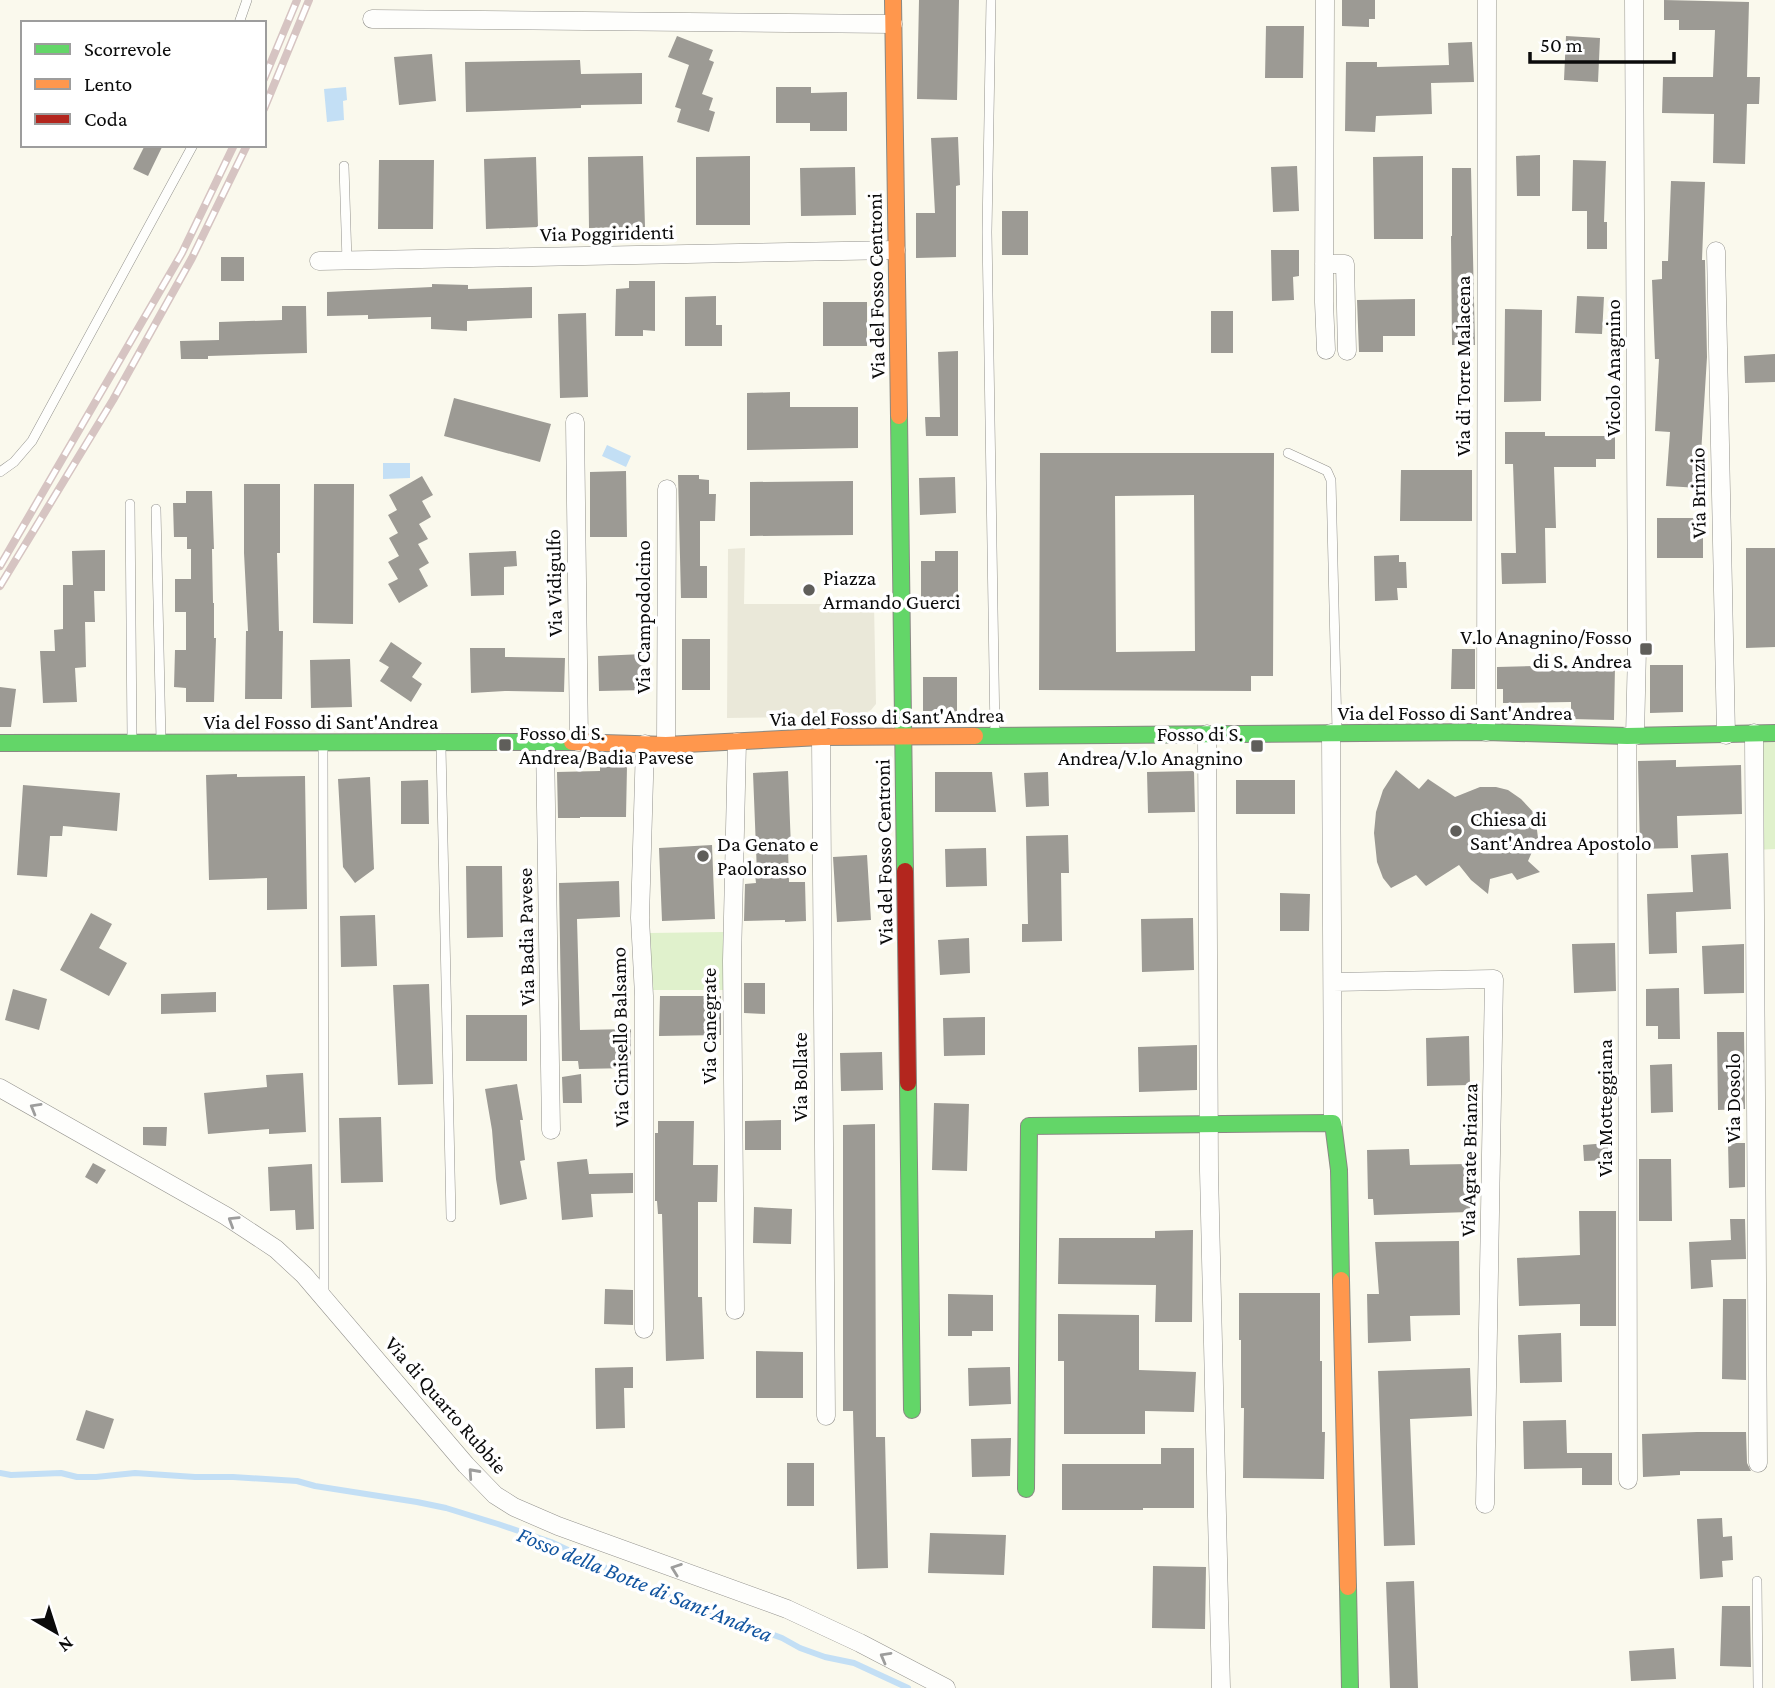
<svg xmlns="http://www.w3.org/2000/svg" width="1775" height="1688" viewBox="0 0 1775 1688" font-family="'Crimson Pro',serif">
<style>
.green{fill:#e0f1cc}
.plaza{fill:#eae8d9}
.water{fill:#c3dff5}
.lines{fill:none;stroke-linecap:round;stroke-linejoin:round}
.stream{stroke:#c3dff5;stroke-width:6}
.building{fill:#9c9a94;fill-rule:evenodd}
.lane-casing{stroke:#93928d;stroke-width:10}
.street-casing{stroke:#93928d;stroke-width:19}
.fast-casing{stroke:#898983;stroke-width:18}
.slow-casing{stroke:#898983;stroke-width:18}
.jam-casing{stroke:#898983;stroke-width:18}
.lane{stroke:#fefefc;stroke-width:9}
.street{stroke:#fefefc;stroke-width:18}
.fast{stroke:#63d668;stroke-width:16}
.slow{stroke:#ff974d;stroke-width:16}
.jam{stroke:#b3261e;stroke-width:16}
.rail-casing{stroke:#d6c4c2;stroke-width:8}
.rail{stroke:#fff;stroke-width:5;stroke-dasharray:16;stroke-linecap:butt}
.oneway{stroke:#9d9d9c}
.poi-dot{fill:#5f5e5a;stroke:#fff;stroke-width:2.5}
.labels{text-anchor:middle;stroke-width:7;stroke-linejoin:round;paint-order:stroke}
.street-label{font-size:21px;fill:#0b0b0b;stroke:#fff}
.poi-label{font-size:21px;fill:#0b0b0b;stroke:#fff;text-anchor:start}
.water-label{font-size:23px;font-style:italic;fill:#11549f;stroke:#fff}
</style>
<rect width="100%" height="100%" fill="#faf9ed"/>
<path class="green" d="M1775,738v111l-19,1 -4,-111z
M724,932l1,58h-76v-57z"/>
<path class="plaza" d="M745,548l-1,56h130l2,100 -5,6 -12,6 -132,2 1,-169z"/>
<path class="water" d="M346,87l1,13 -4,1 1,19 -17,2 -3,-33z
M607,445l24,11 -5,11 -24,-11z
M383,463h27v15l-27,1z"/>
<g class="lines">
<path class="stream" d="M0,1473l11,2 50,-2 16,4h19l39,-4 60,4h38l64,4 18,5 102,16 29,6 52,16 53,18 108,51 123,45 18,10 25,9 29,6 54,25"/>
</g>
<path class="building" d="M919,0h40l-2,100 -40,-1z
M1342,0h33v19h-6v8l-27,-1z
M1664,0l85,2 -2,75h13l-1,27h-12l-2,60 -32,-1 1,-49 -52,-1 1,-36h50l2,-47h-36v-10h-15z
M1266,26h38l-1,52h-38z
M677,36l36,14 -4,10 5,2 -12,32 11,4 -4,12 6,2 -6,20 -32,-10 4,-13 -6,-2 14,-42 -21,-8z
M1566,36l34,2 -2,44 -34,-2z
M1472,42l2,40 -43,1 1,31 -56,2 -1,16 -30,-1 1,-69h31v5l72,-2 -1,-22z
M432,54l4,47 -37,4 -5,-48z
M580,60l1,14 61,-1v31l-61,1v3l-115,4 -1,-50z
M776,87h35v6l36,-1v39h-37v-8h-34z
M958,137l2,48 -4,1v71l-40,1v-45h19l-4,-75z
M145,145h18l-15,31 -15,-7z
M1540,155v41h-23l-1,-40z
M643,156l2,71 -56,1 -1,-71z
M750,156v69h-54v-68z
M1423,156v83h-49l-1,-82z
M536,157l2,70 -52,2 -2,-70z
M379,160h55l-1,69h-55z
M1573,160l33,1 -2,61h3v27h-20v-38h-15z
M1297,166l2,45 -26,1 -2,-45z
M855,167l1,48 -55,1 -1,-48z
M1452,168h19l4,177h-23l-1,-109h1z
M1671,181l34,1 -3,78h3l2,97 -6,97h2l-3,34 -34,-2 4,-54 -15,-1 4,-72h-4l-3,-79 10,-1v-18h6z
M1002,211h26v44h-26z
M1271,250h28v26l-6,1 1,23 -22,1z
M221,257h23v24h-23z
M629,281h26v50l-12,-1v6h-28l1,-47 13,-1z
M432,284l36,1v4l64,-2v31l-65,3v10l-36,-2v-12l-63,2v-4l-41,1v-24l105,-5z
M716,296v29h6v21h-37v-49z
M1577,296l27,1 -2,37 -27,-1z
M1415,299v37h-32v16h-24l-2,-52z
M823,302h44v44h-44z
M282,306h24l1,47 -99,3v3h-27l-1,-18 39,-1v-18l63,-2z
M1505,309l37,1 -1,91 -37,1z
M1211,311h22v42h-22z
M586,313l2,84 -28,1 -2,-84z
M958,351v85h-32l-1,-19h15l-2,-65z
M1775,354v28l-30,1 -1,-27z
M790,392v15h68v41l-111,2v-57z
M454,398l97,26 -11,38 -96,-26z
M1505,432h40v4h70v23h-19v8h-42l2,61h-11l1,55 -44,1 -1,-31h15l-3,-89h-8z
M1040,453h234l-1,223h-22v15l-212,-1zM1194,495l1,156 -79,1 -1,-156z
M1401,470h71v51h-72z
M626,471l1,66h-37v-65z
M678,475h21v4l10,1v14h7l-1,27h-15v45h7v32h-26z
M422,476l11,19 -11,6 9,16 -12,7 9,15 -10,5 11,19 -10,6 9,17 -29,17 -11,-19 10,-5 -10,-17 11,-6 -10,-18 9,-5 -10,-18 9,-5 -8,-15z
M955,477l1,36 -36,2 -1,-37z
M853,481v54l-103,1v-54z
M244,484h36v69h-3l2,78h4l-1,68h-37l1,-68h2l-4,-78z
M314,484h40l-1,140 -40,-1z
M186,491h26l2,58h-2l1,54h1v35h2l-2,64h-28v-14l-12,-1 1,-37h11v-38h-11v-33h16v-30h-4v-12h-13l-1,-34h13z
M1657,518h46v40h-46z
M1746,548h29v99l-29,1z
M105,550v41h-11l1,31h-10l1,45 -11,1 2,34 -34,1 -3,-52h15l-1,-21 9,-1v-44h10l-1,-34z
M516,551l1,15 -13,1v28l-33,1 -2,-43z
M935,551h23v49l-37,1v-40h14z
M1399,555v7h7l1,26h-10l1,12 -23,1 -1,-45z
M682,639h28v51h-28z
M391,642l31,21 -10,14 10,7 -11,18 -31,-21 9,-14 -10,-6z
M470,648h35v9l60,1 -1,34 -59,-1 -34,2z
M1452,649h23v40h-24z
M644,654l2,36 -47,1 -1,-35z
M350,659l2,48 -41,1 -1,-48z
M1571,665l44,1 -1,54 -43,-1v-17l-68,1v-14h-6v-22z
M1650,665h33v47l-33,1z
M923,677h34v35l-34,-1z
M0,687l16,2 -5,38h-11z
M1676,760v7l65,-2 1,49 -65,2 1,32 -38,1 -2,-88z
M600,765l27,1 -1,51h-46v1h-22l-1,-46 43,-1z
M1396,770l23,19 9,-10 27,18 25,-10h16l12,3 13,9 14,15 3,24 -10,23 12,11 -23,8 -5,-7 -22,6 -2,15 -17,-14 -12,-15 -33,21 -10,-11 -25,13 -8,-10 -6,-16 -3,-29 2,-21 7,-22z
M788,771l3,77h-3l1,34h16l1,39 -21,1v-2l-41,1 1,-37 11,-1 -1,-9h2l-4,-101z
M1194,771l1,41 -47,1 -1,-41z
M935,772h57l4,40h-61z
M1048,772l1,34 -23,1 -2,-34z
M237,774v3l68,-1 2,133 -40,1v-32l-58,2 -3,-105z
M370,777l4,92 -19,14 -12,-16 -5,-88z
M428,780l1,44h-28v-43z
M1236,780h59v34h-59z
M23,785l97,8 -3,38 -54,-5 -1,10h-12l-3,41 -30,-2z
M1068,835l1,38h-8l1,68 -40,1v-18h6l-2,-88z
M712,845l3,74 -53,2 -3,-73z
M986,848l1,38 -41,1 -1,-38z
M1728,853l3,56 -55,3 1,41 -28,1 -2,-60 46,-2 -2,-37z
M867,855l4,65 -34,2 -4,-65z
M466,866h36l1,71 -36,1z
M619,881l1,36 -43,2 3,111 51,-1v39l-52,1 -1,-8h-16l-3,-178z
M1280,893l30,1 -1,37h-29z
M91,913l21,11 -13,24 28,15 -18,33 -49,-26z
M375,915l2,51 -36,1 -1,-51z
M1193,918l1,52 -52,2 -1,-53z
M969,938l1,35 -30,2 -2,-35z
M1615,943l1,48 -42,2 -2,-49z
M1744,944v49l-40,1 -2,-48z
M744,983h21v31l-21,-1z
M429,984l4,100 -35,1 -5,-100z
M1679,988l1,51h-22v-13h-12v-37z
M13,989l34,10 -8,31 -34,-10z
M216,992v20l-55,2v-20z
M660,996h61v39l-62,1z
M466,1015h61v46h-61z
M985,1017v38l-41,1 -1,-38z
M1717,1032h27l1,77 -27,1z
M1469,1036l1,49 -43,1 -1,-48z
M1197,1045v45l-58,2 -1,-45z
M882,1052l1,38 -42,1 -1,-38z
M1672,1064l1,48 -22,1 -1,-48z
M303,1073l3,59 -37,2v-5l-61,5 -4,-41 63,-6 -1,-12z
M581,1074l1,29h-19l-1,-26z
M517,1084l6,36h-3l5,40 -5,1 7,38 -27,6 -4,-26 -4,-49 -7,-41z
M934,1103l35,1 -2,67 -35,-1z
M381,1117l2,65 -42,1 -2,-65z
M781,1120v30h-36v-29z
M658,1121h36l-1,44h25l-1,37h-19v95h4l2,62 -38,2 -4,-147h-4l-1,-13h-2v-68h3z
M875,1124l1,313h9l3,131 -31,1 -4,-158h-10v-286z
M143,1127h24l-1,19 -23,-1z
M1608,1143l1,17 -25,1 -1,-16z
M1728,1143h17v44l-16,1z
M1409,1149l1,16 59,-1 1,48 -96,3 -1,-16h-5l-1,-49z
M587,1159l2,15 44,-1v20l-42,1 2,23 -31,3 -5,-58z
M1639,1159h32l1,62h-33z
M93,1163l13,7 -9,14 -12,-7z
M312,1164l2,65 -18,1 -1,-20 -25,1 -2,-44z
M754,1207l38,2 -1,35 -38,-1z
M1579,1211h37v115h-36v-22l-61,2 -2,-48 63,-3z
M1730,1219h15l1,40 -35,1 2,27 -22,2 -2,-47 42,-2z
M1193,1230l-1,92h-37l1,-37 -98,-1 1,-46h96v-7z
M1459,1241l1,74 -50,1 1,25 -43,2 -1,-49h12l-4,-52z
M605,1289l28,1v35l-29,-1z
M1239,1293h81v68h2v71h3l-1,47 -81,-1 1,-70h-3v-68h-2z
M948,1294l45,1v36h-21v5h-24z
M1723,1299h23v81l-24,-1z
M1058,1314l81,1v55l57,2 -2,40 -49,-1v23h-81v-73h-6z
M1561,1333l1,49 -42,1 -2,-48z
M756,1351l47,1v46h-47z
M633,1367v21h-9l1,40 -29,1 -1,-61z
M1010,1367l1,37 -42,2 -1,-38z
M1470,1368l2,48 -62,3 5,126 -31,1 -6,-175z
M86,1410l28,9 -10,30 -28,-9z
M1566,1420l1,33h45v32h-30v-17l-58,1 -1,-48z
M1697,1432h49l1,31 4,8h-71v4l-37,2 -1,-43z
M1011,1438l-1,38 -38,1 -1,-38z
M1161,1448h33v60h-51v2h-81v-46h99z
M787,1463h27v43h-27z
M1722,1518l1,19 9,-1 1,24 -11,1 1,16 -23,2 -3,-60z
M930,1533l76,2 -2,40 -76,-2z
M1153,1566l53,1 -1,62 -53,-1z
M1414,1581l4,107h-28l-4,-106z
M1722,1606h28l1,61 -31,-1z
M1674,1648l2,31 -45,2 -2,-30z"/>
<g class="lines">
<g class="lane-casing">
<path id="lane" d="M991,0l-4,232 8,502
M239,23l8,-23
M344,166l3,95
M1288,453l39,18 4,9 6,251
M0,472l14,-10 18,-21 161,-296
M130,504l2,236
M156,509l5,232
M323,744l1,549
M441,747l10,470
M1757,1581l1,107"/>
</g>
<g class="street-casing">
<path id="street" d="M1325,0l-1,302 2,48
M1634,0l3,649 -2,87
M372,19l521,5
M1716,251l10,484
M319,261l577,-11
M1324,264h21l2,87
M575,422l4,320
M1486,732l1,-732
M1331,733l2,390
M1754,733l4,730
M1207,734l2,437 12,517
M1627,736l1,744
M821,737l5,679
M545,742l6,388
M666,745l1,-256
M1333,982l161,-3 -9,525
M0,1088l226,128 50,33 28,26 162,190 29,30 19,12 44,19 229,83 73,34 86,45
M735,1310l-3,-349 5,-219
M644,1329v-333l-4,-78 5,-174"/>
</g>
<g class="fast-casing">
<path id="fast" d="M899,416l6,455
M975,736l511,-4 141,4 148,-3
M0,743l572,-1
M908,1083l4,327
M1026,1489l3,-363 304,-3 6,47 2,110
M1348,1587l2,101"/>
</g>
<g class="slow-casing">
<path id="slow" d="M893,0l6,416
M572,742l94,3 155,-8 154,-1
M1341,1280l7,307"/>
</g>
<g class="jam-casing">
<path id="jam" d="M905,871l3,212"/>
</g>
<use href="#lane" class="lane"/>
<use href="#street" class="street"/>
<use href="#fast" class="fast"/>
<use href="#slow" class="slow"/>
<use href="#jam" class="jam"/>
<g class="rail-casing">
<path id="rail" d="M264,79l33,-79
M264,109l45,-109
M0,566l182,-313 52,-108
M0,586l113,-186 79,-142 55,-113"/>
</g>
<use href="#rail" class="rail"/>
</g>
<defs><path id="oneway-chevron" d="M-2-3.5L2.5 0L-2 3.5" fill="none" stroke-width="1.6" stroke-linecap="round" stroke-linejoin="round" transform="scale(1.75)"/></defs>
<g class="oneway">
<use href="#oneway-chevron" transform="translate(35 1108) rotate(-150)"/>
<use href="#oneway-chevron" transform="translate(233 1221) rotate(-148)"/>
<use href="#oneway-chevron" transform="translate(473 1473) rotate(-132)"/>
<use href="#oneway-chevron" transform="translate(676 1569) rotate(-160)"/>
<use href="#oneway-chevron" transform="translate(885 1657) rotate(-151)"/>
</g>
<g class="poi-dot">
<circle cx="809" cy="590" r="7"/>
<rect x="1639" y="642" width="14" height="14" rx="3.5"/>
<rect x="498" y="738" width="14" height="14" rx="3.5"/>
<rect x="1250" y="739" width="14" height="14" rx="3.5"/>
<circle cx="1456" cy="831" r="7"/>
<circle cx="703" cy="856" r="7"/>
</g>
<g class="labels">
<g class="street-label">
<text transform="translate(607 233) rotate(-1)" y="7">Via Poggiridenti</text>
<text transform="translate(876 286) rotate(-91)" y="7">Via del Fosso Centroni</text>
<text transform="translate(1463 366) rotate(-90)" y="7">Via di Torre Malacena</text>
<text transform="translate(1613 368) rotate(-90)" y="7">Vicolo Anagnino</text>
<text transform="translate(1698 493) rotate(-91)" y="7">Via Brinzio</text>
<text transform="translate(554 583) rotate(-91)" y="7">Via Vidigulfo</text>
<text transform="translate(643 617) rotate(-90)" y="7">Via Campodolcino</text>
<text x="1455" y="720">Via del Fosso di Sant'Andrea</text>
<text transform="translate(887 717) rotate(-1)" y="7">Via del Fosso di Sant'Andrea</text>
<text x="321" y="729">Via del Fosso di Sant'Andrea</text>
<text transform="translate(884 852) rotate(-91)" y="7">Via del Fosso Centroni</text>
<text transform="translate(526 937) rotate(-91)" y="7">Via Badia Pavese</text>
<text transform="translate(709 1026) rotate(-90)" y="7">Via Canegrate</text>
<text transform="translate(620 1037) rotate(-91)" y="7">Via Cinisello Balsamo</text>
<text transform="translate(800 1077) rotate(-90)" y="7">Via Bollate</text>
<text transform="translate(1733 1098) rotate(-90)" y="7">Via Dosolo</text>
<text transform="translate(1605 1108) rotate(-90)" y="7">Via Motteggiana</text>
<text transform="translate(1469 1160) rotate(-89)" y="7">Via Agrate Brianza</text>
<text transform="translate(446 1405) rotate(49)" y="7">Via di Quarto Rubbie</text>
</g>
<g class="poi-label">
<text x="823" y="585">Piazza<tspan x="823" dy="24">Armando Guerci</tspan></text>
<text x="1632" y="644" text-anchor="end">V.lo Anagnino/Fosso<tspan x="1632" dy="24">di S. Andrea</tspan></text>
<text x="519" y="740">Fosso di S.<tspan x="519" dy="24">Andrea/Badia Pavese</tspan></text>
<text x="1243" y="741" text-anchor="end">Fosso di S.<tspan x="1243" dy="24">Andrea/V.lo Anagnino</tspan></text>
<text x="1470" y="826">Chiesa di<tspan x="1470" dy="24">Sant'Andrea Apostolo</tspan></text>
<text x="717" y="851">Da Genato e<tspan x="717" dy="24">Paolorasso</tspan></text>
</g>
<g class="water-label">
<text transform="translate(645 1584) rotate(22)" y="8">Fosso della Botte di Sant'Andrea</text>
</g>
</g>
<rect x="21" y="21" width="245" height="126" fill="#ffffff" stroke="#9d9d9d" stroke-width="2"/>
<rect x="35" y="44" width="35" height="10" fill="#63d668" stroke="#9d9d9d" stroke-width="2"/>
<text x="84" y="56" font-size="21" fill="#0b0b0b">Scorrevole</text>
<rect x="35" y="79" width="35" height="10" fill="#ff974d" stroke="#9d9d9d" stroke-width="2"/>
<text x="84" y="91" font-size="21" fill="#0b0b0b">Lento</text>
<rect x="35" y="114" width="35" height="10" fill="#b3261e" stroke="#9d9d9d" stroke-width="2"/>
<text x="84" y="126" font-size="21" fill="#0b0b0b">Coda</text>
<g transform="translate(56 1632) rotate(141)" stroke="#ffffff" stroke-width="5" paint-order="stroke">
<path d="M0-5L12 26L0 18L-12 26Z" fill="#0b0b0b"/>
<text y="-10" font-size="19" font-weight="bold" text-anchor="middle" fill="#0b0b0b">N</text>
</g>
<path d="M1530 52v10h144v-10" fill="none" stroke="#0b0b0b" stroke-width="3.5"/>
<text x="1540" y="52" font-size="21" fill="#0b0b0b" stroke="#ffffff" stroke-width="5" paint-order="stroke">50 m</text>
</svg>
